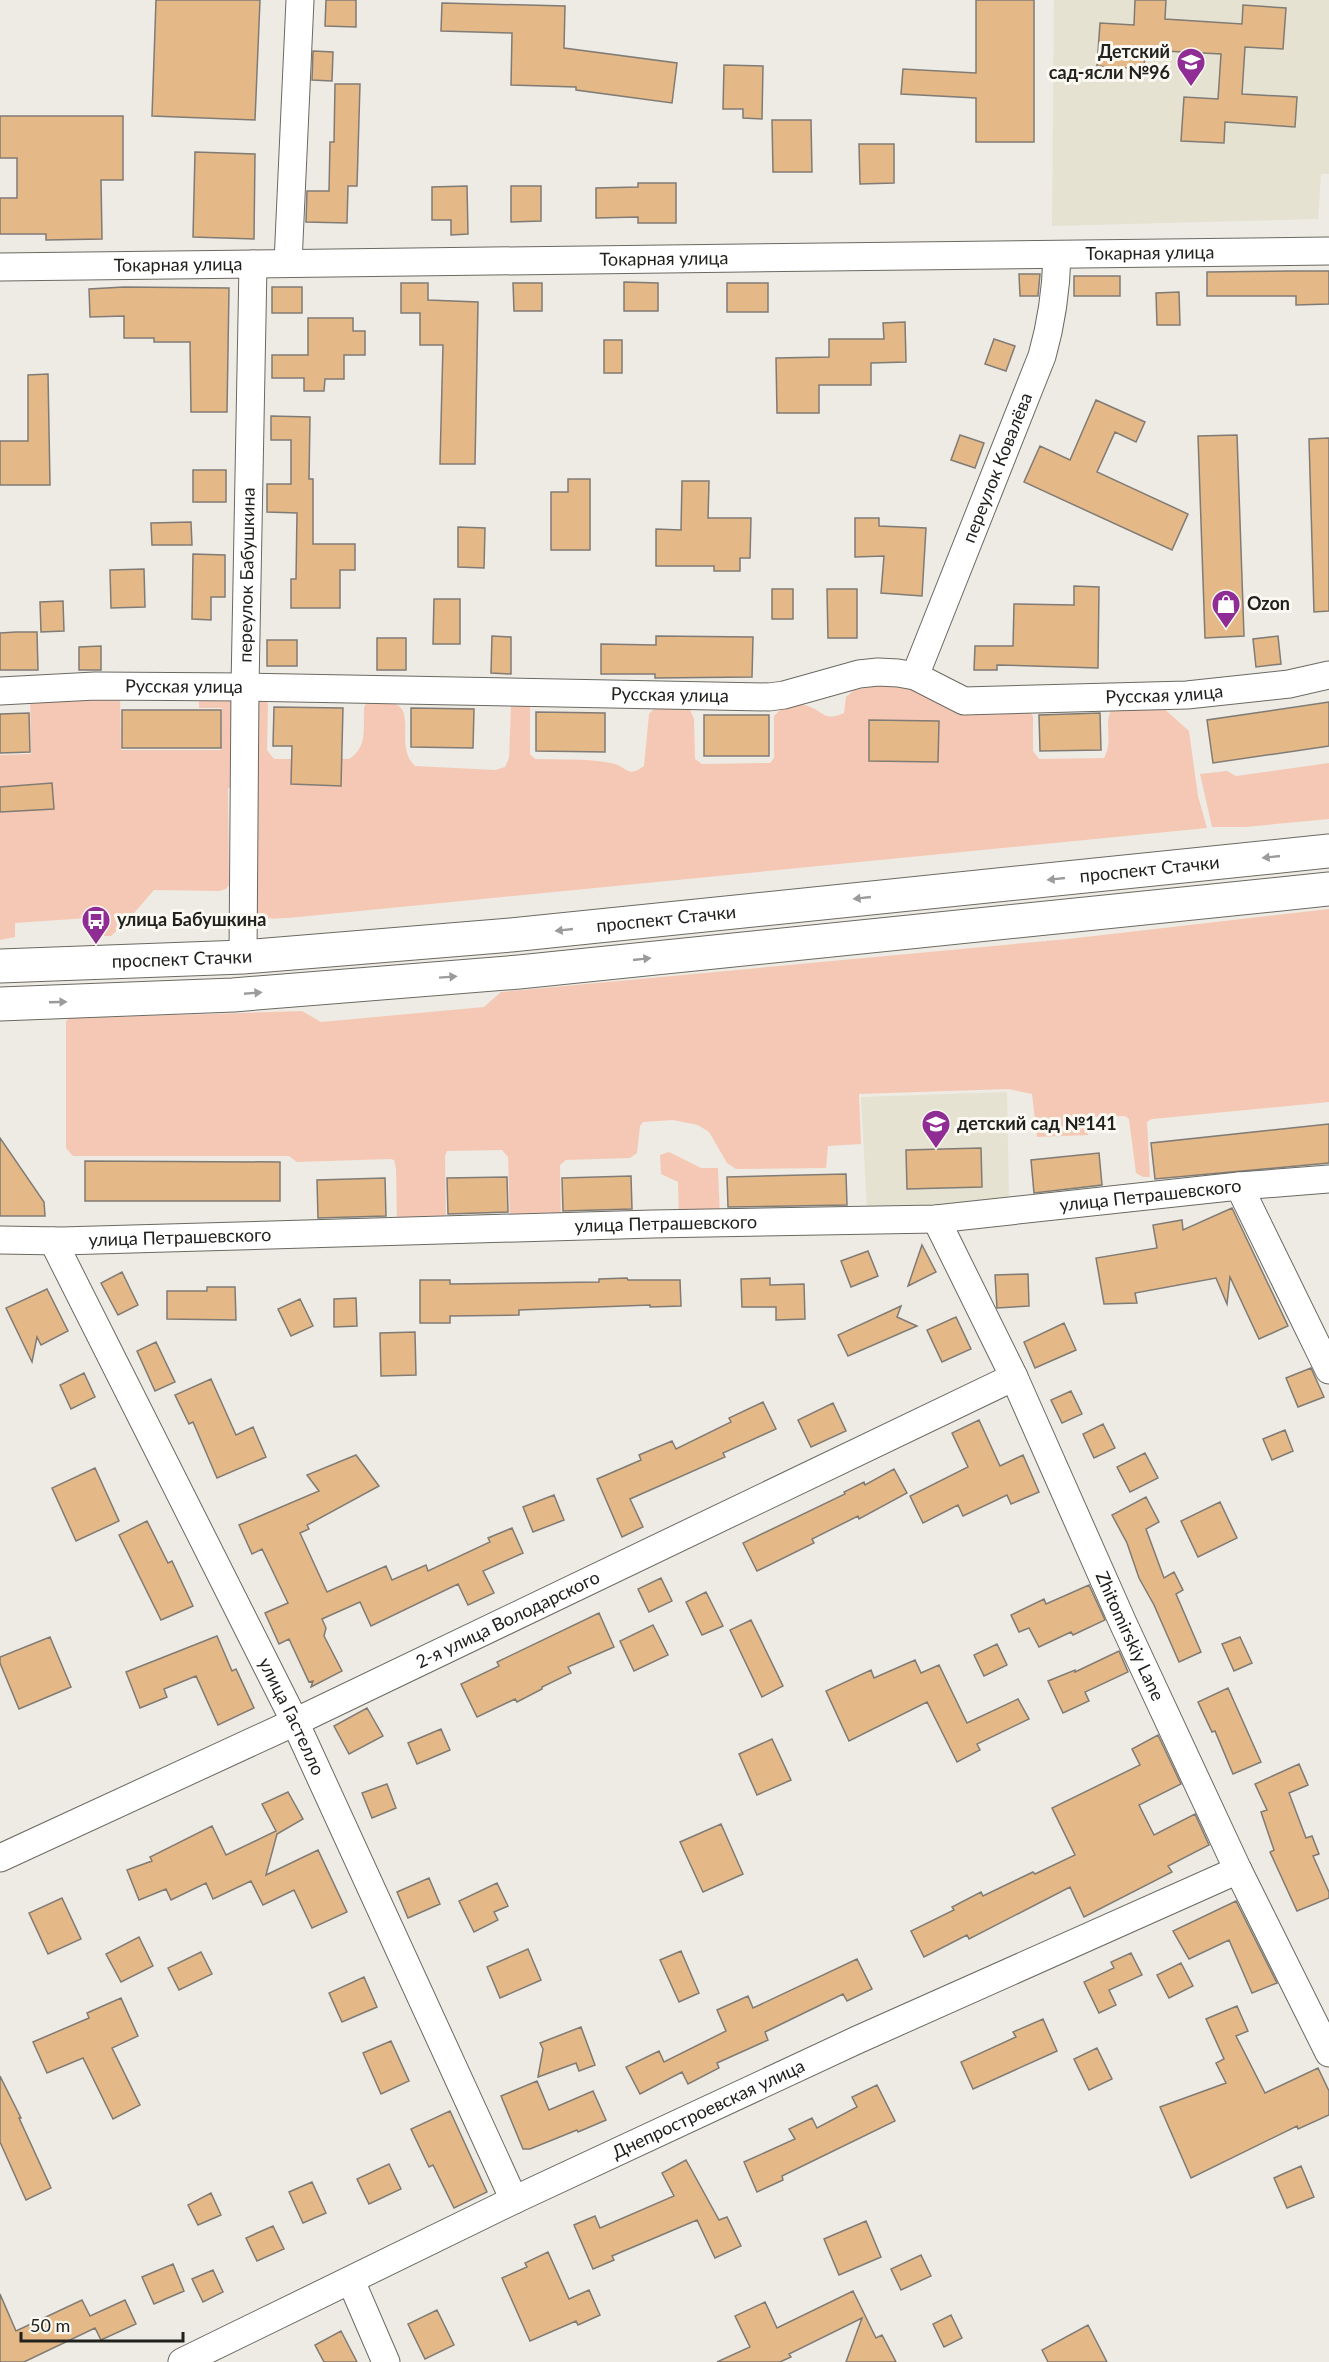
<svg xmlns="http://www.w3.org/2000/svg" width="1329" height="2362" viewBox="0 0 1329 2362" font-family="Lato,sans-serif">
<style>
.built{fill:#e5e2d2}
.green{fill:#f5c8b5}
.building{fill:#e4b987;stroke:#807b75;stroke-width:1.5}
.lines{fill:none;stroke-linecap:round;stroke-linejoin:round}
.street-casing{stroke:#6a6962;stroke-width:29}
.primary-casing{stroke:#6a6962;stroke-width:35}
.street{stroke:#fff;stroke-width:27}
.primary{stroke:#fff;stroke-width:33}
.oneway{fill:#9b9b9a}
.labels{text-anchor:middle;stroke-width:6;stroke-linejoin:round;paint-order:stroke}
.poi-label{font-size:18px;font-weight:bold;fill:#21211e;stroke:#faf8f0;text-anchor:start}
.street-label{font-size:18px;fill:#21211e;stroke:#faf8f0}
</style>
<rect width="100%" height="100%" fill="#edebe3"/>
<path class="built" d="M1054,0h275v174h-8l-3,45 -266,7z
M1007,1092l2,108 -142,10 -6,-113z"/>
<path class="green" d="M884,685l21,2 37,14 83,6 8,9v35l6,8 65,-1c11,-20 -4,-36 12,-56l45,4 28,25 9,65 9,32 -919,90c-13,0 -25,4 -32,-8l2,-211h7l3,5 -1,46 7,9h75c19,-12 14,-30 15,-51l2,-5c7,-2 12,-2 19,-1 37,1 7,43 30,64l80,4 10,-3 4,-9 2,-53 15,-4 4,5v48l5,5c25,1 51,-1 76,4 17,3 15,16 33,3l5,-52 8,-8 32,1 5,12 1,40 7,5 68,-1 4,-5v-42l10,-10c7,0 18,-3 24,0 17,6 15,16 36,7l2,-16 8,-7z
M120,691l1,59h100l1,-42h-23v-13l36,-4 6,96 -13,1 1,97 -3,4 -7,2 -65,-1 -26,30 -17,16h-9l-14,-18 -73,5v14l-15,3v-185l31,-1 -1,-59z
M1329,763v56l-84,8h-33l-12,-53 27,-3 9,5z
M1329,909v193l-177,17 -5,3 3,55h-7l-7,-4 -7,-54 -4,-3 -35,1 -4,4 2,14 -51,2 -5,-43 -24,-5 -149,5 2,50 -33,2 -2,22 -90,1 -9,-6 -18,-31 -11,-7 -25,-5 -30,2 -3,4 -3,27 -7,5 -64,2 -6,5 1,56 -51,2 -2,-66 -6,-7 -55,1 -2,5 1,69 -49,1 -1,-57 -2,-9 -4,-1 -93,3 -8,-6h-216l-7,-8v-127l3,-3 233,-7 19,11 163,-15 17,-15 567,-53z
M669,1152l32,16h17l2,50 -41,2 -1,-38 -17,-8 -1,-19z"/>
<path class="building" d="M156,0h104l-5,120 -103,-4z
M326,0h30v27l-31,-1z
M976,0h58v142h-58v-44l-75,-4 2,-25 73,4z
M1135,0h31l-1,19 77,5 1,-19 43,3 -3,41 -38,-2 -3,47 55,3 -2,30 -70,-5 -1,21 -43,-2 3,-44 34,2 3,-45 -76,-4 -1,19 -47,-3 3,-43 34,2z
M442,3l123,3 -1,42 113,15 -5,40 -96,-13v-3l-65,-2 1,-52 -71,-2z
M313,51l20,1 -1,29 -20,-1z
M724,65l39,1 -1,53 -19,-1v-9h-20z
M335,84h25l-3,102h-9l-1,37 -41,-1 1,-31h22l1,-49h4z
M0,116h123v64h-22l1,59 -56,1v-6h-46v-36h17v-40h-17z
M772,120h39l1,52h-39z
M859,144h35v39l-34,1z
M195,152l60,2 -1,85 -61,-2z
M638,183h38v40h-38v-6l-42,1v-30l42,-1z
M467,186l1,48 -17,1v-15h-19v-33z
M511,186h30v35l-30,1z
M1290,271h39v33l-33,1v-9h-89v-24z
M1019,274h21l-2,22h-18z
M1074,276h46v20h-46z
M624,282l34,1v28h-34z
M401,283h27v17l50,2 -3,162h-35l3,-119h-23v-32h-19z
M513,283h29v28h-28z
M727,283h41v29h-41z
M124,287l105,1 -2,124h-36l-1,-70h-36v-4h-30v-22l-34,1 -1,-28z
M272,287h30v26h-30z
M1179,292l1,33h-23l-1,-32z
M308,318h45v13h12v24h-21v24h-19l-1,12h-20v-13h-32v-23h36z
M905,322l1,40 -35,1v22h-52v28h-42l-1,-55 53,-1v-18h55l-1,-16z
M994,339l21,7 -9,25 -21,-7z
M604,340h18v33h-18z
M48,374l2,111h-50v-44h28v-66z
M1096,400l49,22 -9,20 -21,-10 -18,40 91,42 -16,36 -148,-68 16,-36 30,14z
M271,416l39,1 -1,62h4v65h42v26h-15v38h-49v-29h5l1,-66 -30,-1v-28h24v-44h-20z
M960,435l24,8 -9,25 -24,-8z
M1237,435l7,201 -39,2 -7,-202z
M1329,438v173l-15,1 -5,-173z
M193,470h33v32h-33z
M568,479h22v71h-39v-58h17z
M682,481h27l-1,37h43l-1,40h-10v13h-26v-5h-58v-37l25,1z
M855,518h24v8l47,2 -4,68 -41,-3 3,-37 -29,1z
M191,522l1,23h-40l-1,-22z
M458,527l27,1 -1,40 -26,-1z
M193,554l32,1v42h-14v23l-19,-1z
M144,569l1,38 -34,1 -1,-38z
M1074,586l25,1 -1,81 -101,-3v5h-23l1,-24h38l1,-42 60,1z
M772,589h21v30h-21z
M827,589h30v49h-29z
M434,599h26v45h-27z
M63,601l1,30 -23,1 -1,-30z
M16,632h21l1,38h-38v-37z
M492,636l19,1v37l-20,-1z
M656,636l97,1 -1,40 -97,1v-4h-54v-30l55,1z
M1278,636l3,28 -25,3 -3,-28z
M377,638h29v32h-29z
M267,640h30v26h-30z
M101,646v24h-22v-23z
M1329,702v44l-116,17 -6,-43z
M274,707l69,1 -2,78 -50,-2 1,-38h-19z
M411,708l63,1 -1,39 -62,-1z
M122,710h99v38h-99z
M536,712l69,1v39l-69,-1z
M29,713l1,39 -30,1v-39z
M1100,713l1,37 -61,1 -1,-36z
M704,715h65v41h-65z
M869,720l70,1 -1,41 -69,-1z
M52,783l2,26 -54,3v-25z
M1329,1124v39l-174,16 -4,-36z
M0,1138l44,64 1,14h-45z
M981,1148l1,39 -75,2 -1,-39z
M1099,1153l3,32 -68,8 -3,-33z
M85,1161l195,1v39h-195z
M846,1174l1,31 -119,2 -1,-30z
M631,1176l1,33 -69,2 -1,-33z
M507,1177l1,35 -60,2 -1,-36z
M385,1178l1,38 -68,2 -1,-38z
M1232,1208l56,118 -29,13 -29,-62 -3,27 -11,-26 -81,15 2,10 -33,1 -8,-46 61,-10 -4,-23 29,-5 1,10z
M922,1245l14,27 -28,14z
M868,1251l10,25 -27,11 -10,-26z
M122,1272l16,33 -20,10 -17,-32z
M1028,1274l1,32 -32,2 -2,-33z
M627,1278l1,2h52l1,26 -31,1v-2l-131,5v5l-69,1v7h-30v-43h30v4l149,-2v-3z
M770,1278v7l34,-1 1,35 -29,1v-13h-34l-1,-28z
M207,1287h28l1,33 -69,-1v-28h40z
M47,1289l21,42 -27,14 -4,-8 -5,25 -26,-54z
M356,1298l1,28 -23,1v-28z
M300,1299l13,27 -22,10 -13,-27z
M901,1306l-4,11 20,9 -69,30 -10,-21z
M956,1317l15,32 -29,13 -15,-32z
M1064,1323l12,27 -41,18 -11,-26z
M415,1332l1,43 -35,1 -1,-43z
M156,1342l19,40 -20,9 -18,-40z
M1311,1368l13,29 -26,10 -12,-29z
M84,1373l11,24 -24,12 -11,-24z
M211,1379l25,56 17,-8 13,30 -49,21 -24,-56 -4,2 -14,-29z
M1071,1391l11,23 -20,9 -11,-23z
M763,1402l13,27 -53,24 2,4 -95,42 13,28 -21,10 -25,-58 44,-19 -2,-5 33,-14 4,8 55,-27 -2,-4z
M833,1403l13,28 -35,16 -13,-27z
M979,1420l21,46 23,-11 16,37 -28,12 -4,-9 -44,21 -5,-11 -35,18 -13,-27 58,-29 -16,-34z
M1103,1424l12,24 -21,10 -11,-24z
M1285,1430l8,21 -21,9 -9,-21z
M1145,1453l13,25 -28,14 -13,-25z
M356,1455l23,31 -72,39 2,4 -9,4 27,59 59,-26 6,14 34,-15 2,6 62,-29 -2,-4 24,-10 11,25 -40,18 11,22 -26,12 -10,-21 -87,42 -11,-24 -38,17 4,9 -2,8 18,35 -31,16 2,-6 -4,1 -20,-43 -10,5 -14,-31 23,-10 -26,-54 -10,5 -13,-29 80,-34 -12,-16z
M95,1468l24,53 -43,20 -24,-53z
M894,1469l13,24 -48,26 -1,-3 -46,23 2,4 -57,28 -14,-28 102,-49 -1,-2 20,-10 1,3z
M554,1495l10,25 -31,12 -10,-25z
M1146,1497l13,25 -13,7 18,49 10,-6 9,18 -7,4 25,58 -22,10 -25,-57 -15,-27 -12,-35 -15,-28z
M1220,1502l17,36 -39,19 -17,-36z
M147,1521l21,42 4,-2 21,45 -32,14 -42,-85z
M661,1578l11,23 -23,11 -11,-23z
M1089,1585l16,35 -32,15 -2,-3 -32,15 -10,-19 -10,4 -8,-17 33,-16 2,5z
M706,1592l17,34 -21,9 -16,-33z
M599,1613l15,34 -46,20 3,6 -29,14v2l-25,13 -2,-3 -38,18 -16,-33 38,-18 -2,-4z
M751,1620l32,66 -21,11 -32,-67z
M653,1625l15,30 -34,16 -14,-30z
M217,1636l15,35 4,-2 18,39 -36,17 -22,-49 -32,13 3,8 -27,11 -14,-36z
M50,1637l21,50 -52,22 -19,-46v-6z
M1240,1637l12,26 -18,8 -12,-27z
M997,1644l10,21 -23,11 -10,-21z
M1119,1651l9,21 -43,20 4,9 -26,12 -15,-32 27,-11v2z
M915,1660l6,13 18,-8 28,58 51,-24 11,20 -52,25 3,6 -23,12 -30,-60 -78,39 -23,-50 45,-21 3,8z
M1228,1688l33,74 -28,12 -18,-43 -3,1 -14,-30z
M367,1708l16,28 -34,18 -15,-28z
M441,1729l9,21 -33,14 -9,-21z
M1158,1735l23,49 -42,21 15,30 41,-21 14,31 -41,21 4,6 -88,45 -14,-30 -101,52 -2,-4 -43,22 -13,-26 43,-21 -2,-3 29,-15 2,4 50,-24 2,2 40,-19 -23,-47 88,-43 -8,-16z
M772,1739l19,41 -34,15 -18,-41z
M1299,1764l9,21 -19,8 17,45 6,-2 7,18 -6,2 16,36v6l-32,13 -27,-59 4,-2 -13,-38 6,-2 -12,-26z
M387,1784l9,24 -24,10 -10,-25z
M288,1792l15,27 -26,15 -11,41 52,-25 29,62 -35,16 -18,-38 -31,15 -12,-24 -38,18 -7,-16 -35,17 -5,-11 -27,11 -12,-30 25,-9 -2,-4 62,-31 14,29 50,-24 -14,-27z
M721,1824l22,50 -40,18 -23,-50z
M429,1878l11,26 -32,14 -11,-26z
M497,1883l11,23 -14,6 4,8 -24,12 -15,-31z
M62,1898l19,41 -33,15 -19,-41z
M1236,1901l41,82 -25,10 -23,-53 -40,19 -16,-28z
M139,1937l14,29 -32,16 -15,-28z
M528,1949l13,31 -41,18 -13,-31z
M681,1951l18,42 -20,9 -19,-42z
M201,1952l11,22 -33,16 -11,-22z
M1131,1953l11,22 -33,15 7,15 -17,8 -15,-31 30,-14 -3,-6z
M857,1959l15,30 -25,12 -4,-7 -78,38 3,8 -51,23 2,5 -31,16 -6,-12 -42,22 -14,-27 33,-16 5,11 62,-31 -9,-21 31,-14 5,12z
M1181,1963l12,23 -24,12 -12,-23z
M364,1977l13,30 -35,15 -13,-29z
M121,1998l17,38 -26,12 28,57 -27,14 -30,-61 -36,15 -14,-31 56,-24 -2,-5z
M1237,2006l11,25 -12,5 29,57 53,-25 11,23v24l-31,14 -1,-3 -106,52 -31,-71 66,-24 -10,-20 8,-4 -18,-40z
M1043,2019l14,32 -84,38 -12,-27 55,-25 -3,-5z
M581,2027l14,38 -16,6 -3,-8 -38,14 5,-28 -3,-6z
M391,2041l18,40 -28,13 -18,-41z
M1097,2048l15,31 -23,11 -15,-31z
M0,2076l21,42h-2l32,70 -25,12 -26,-58z
M537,2081l12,29 44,-19 13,29 -28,12 -1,-2 -47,19h-7l-22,-53z
M877,2085l18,36 -113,55 1,4 -26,12 -13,-30 51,-23 -6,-10 23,-11 5,10 40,-21 -5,-10z
M450,2111l37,81 -33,16 -21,-43 -4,2 -18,-38z
M686,2160l33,60 8,-3 14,29 -26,12 -18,-38 -85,36 2,4 -21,9 -19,-44 21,-9 5,12 74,-32 -12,-23z
M389,2164l12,25 -32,15 -12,-25z
M1301,2166l13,31 -27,11 -13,-30z
M312,2182l14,31 -23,10 -14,-31z
M211,2193l10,22 -23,10 -10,-20z
M866,2221l15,36 -42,18 -15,-36z
M273,2226l11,23 -27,12 -11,-23z
M548,2252l21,47 20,-9 11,25 -22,10 -2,-4 -46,20 -28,-63 25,-11 -2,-4z
M921,2255l10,21 -30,14 -10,-21z
M173,2264l11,27 -30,13 -12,-27z
M213,2270l10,22 -20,10 -11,-23z
M853,2291l23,47 6,-3 14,27h-50l16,-44 -73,36 2,3 -11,5h-63l33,-15 -15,-31 30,-14 12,26z
M0,2294l16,37 66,-31 8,16 35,-16 11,24 -35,16 -6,-12 -71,34h-24z
M437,2310l17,35 -29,14 -17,-35z
M951,2315l11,23 -18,9 -11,-23z
M1088,2325l19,37h-59l-6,-12z
M341,2331l16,31h-33l-9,-17z"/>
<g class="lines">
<g class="street-casing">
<g id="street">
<path d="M288,263l12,-263"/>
<path id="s1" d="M0,267l1329,-16"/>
<path id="s2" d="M915,676l127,-320c10,-35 14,-64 15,-100"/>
<path id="s3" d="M0,691l95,-5 150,1 524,10 15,-2 75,-21 19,-2 20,1 17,3 49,25 223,-6 102,-11 40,-9"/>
<path id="s4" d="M243,957l2,-270 8,-423"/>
<path d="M1239,1186l90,184"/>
<path id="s5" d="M936,1219l78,158 109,246 115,247 91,183"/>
<path id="s6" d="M0,1240l61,1 592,-17 283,-5 303,-33 90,-7"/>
<path id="s7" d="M53,1241l242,481 219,478"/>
<path id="s8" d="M0,1858l295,-136 719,-345"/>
<path d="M351,2281l35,81"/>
<path id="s9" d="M182,2362l332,-162 343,-160 381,-170"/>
</g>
</g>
<g class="primary-casing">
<g id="primary">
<path id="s10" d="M0,966l243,-9 268,-22 818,-84"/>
<path d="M0,1004l233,-9 286,-23 810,-83"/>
</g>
</g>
<use href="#street" class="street"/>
<use href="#primary" class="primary"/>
</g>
<defs><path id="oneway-solid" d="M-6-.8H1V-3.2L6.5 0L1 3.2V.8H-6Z" transform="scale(1.5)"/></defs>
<g class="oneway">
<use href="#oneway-solid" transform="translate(1271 857) rotate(174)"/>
<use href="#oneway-solid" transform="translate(1056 879) rotate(174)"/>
<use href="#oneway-solid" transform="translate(862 898) rotate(174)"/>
<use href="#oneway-solid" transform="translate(564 930) rotate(174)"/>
<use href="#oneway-solid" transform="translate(642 959) rotate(-6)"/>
<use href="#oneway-solid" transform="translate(448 977) rotate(-4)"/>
<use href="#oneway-solid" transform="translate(253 993) rotate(-5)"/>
<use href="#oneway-solid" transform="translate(58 1002) rotate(-2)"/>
</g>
<defs>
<g id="school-pin" transform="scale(1.5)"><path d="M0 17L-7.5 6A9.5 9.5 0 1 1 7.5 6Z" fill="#902d94" stroke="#faf8f0"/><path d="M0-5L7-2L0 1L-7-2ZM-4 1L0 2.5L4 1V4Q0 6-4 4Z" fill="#fff"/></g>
<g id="shop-pin" transform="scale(1.5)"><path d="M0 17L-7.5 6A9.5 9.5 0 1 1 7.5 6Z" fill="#902d94" stroke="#faf8f0"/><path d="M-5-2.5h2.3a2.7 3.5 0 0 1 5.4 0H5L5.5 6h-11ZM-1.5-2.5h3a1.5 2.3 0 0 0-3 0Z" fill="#fff"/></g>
<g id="bus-pin" transform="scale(1.5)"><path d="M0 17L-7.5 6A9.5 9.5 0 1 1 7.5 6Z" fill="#902d94" stroke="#faf8f0"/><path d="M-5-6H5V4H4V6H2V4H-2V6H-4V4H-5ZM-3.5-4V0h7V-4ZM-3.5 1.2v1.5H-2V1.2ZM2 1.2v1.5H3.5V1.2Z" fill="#fff"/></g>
</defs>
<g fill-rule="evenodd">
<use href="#school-pin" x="1191" y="62"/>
<use href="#shop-pin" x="1226" y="604"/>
<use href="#bus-pin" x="96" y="920"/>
<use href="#school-pin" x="936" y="1124"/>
</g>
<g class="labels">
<g class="poi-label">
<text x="1170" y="58" text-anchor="end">Детский<tspan x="1170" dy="21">сад-ясли №96</tspan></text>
<text x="1247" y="610">Ozon</text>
<text x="117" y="926">улица Бабушкина</text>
<text x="957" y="1130">детский сад №141</text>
</g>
<g class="street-label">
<text dy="6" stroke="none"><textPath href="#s1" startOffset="1150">Токарная улица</textPath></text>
<text dy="6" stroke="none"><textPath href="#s1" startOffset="664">Токарная улица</textPath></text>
<text dy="6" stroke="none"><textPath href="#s1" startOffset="178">Токарная улица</textPath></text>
<text dy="6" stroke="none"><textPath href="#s2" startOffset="224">переулок Ковалёва</textPath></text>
<text dy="6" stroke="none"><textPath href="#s4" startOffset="382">переулок Бабушкина</textPath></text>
<text dy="6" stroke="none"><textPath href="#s3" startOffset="184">Русская улица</textPath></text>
<text dy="6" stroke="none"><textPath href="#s3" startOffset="1174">Русская улица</textPath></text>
<text dy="6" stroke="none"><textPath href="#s3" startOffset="670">Русская улица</textPath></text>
<text dy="6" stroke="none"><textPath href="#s10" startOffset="1154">проспект Стачки</textPath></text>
<text dy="6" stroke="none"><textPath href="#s10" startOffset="668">проспект Стачки</textPath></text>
<text dy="6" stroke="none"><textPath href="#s10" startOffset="182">проспект Стачки</textPath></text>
<text dy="6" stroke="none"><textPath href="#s6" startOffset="1152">улица Петрашевского</textPath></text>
<text dy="6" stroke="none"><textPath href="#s6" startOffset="666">улица Петрашевского</textPath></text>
<text dy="6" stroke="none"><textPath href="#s6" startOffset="180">улица Петрашевского</textPath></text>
<text dy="6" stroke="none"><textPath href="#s8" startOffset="561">2-я улица Володарского</textPath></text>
<text dy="6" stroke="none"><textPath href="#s5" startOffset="460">Zhitomirskiy Lane</textPath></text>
<text dy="6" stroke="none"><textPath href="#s7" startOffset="532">улица Гастелло</textPath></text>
<text dy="6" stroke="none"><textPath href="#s9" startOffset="584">Днепростроевская улица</textPath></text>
</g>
</g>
<path d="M21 2332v9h162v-9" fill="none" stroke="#21211e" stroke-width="3"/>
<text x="30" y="2332" font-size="18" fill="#21211e" stroke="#faf8f0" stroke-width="4.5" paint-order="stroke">50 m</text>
</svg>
